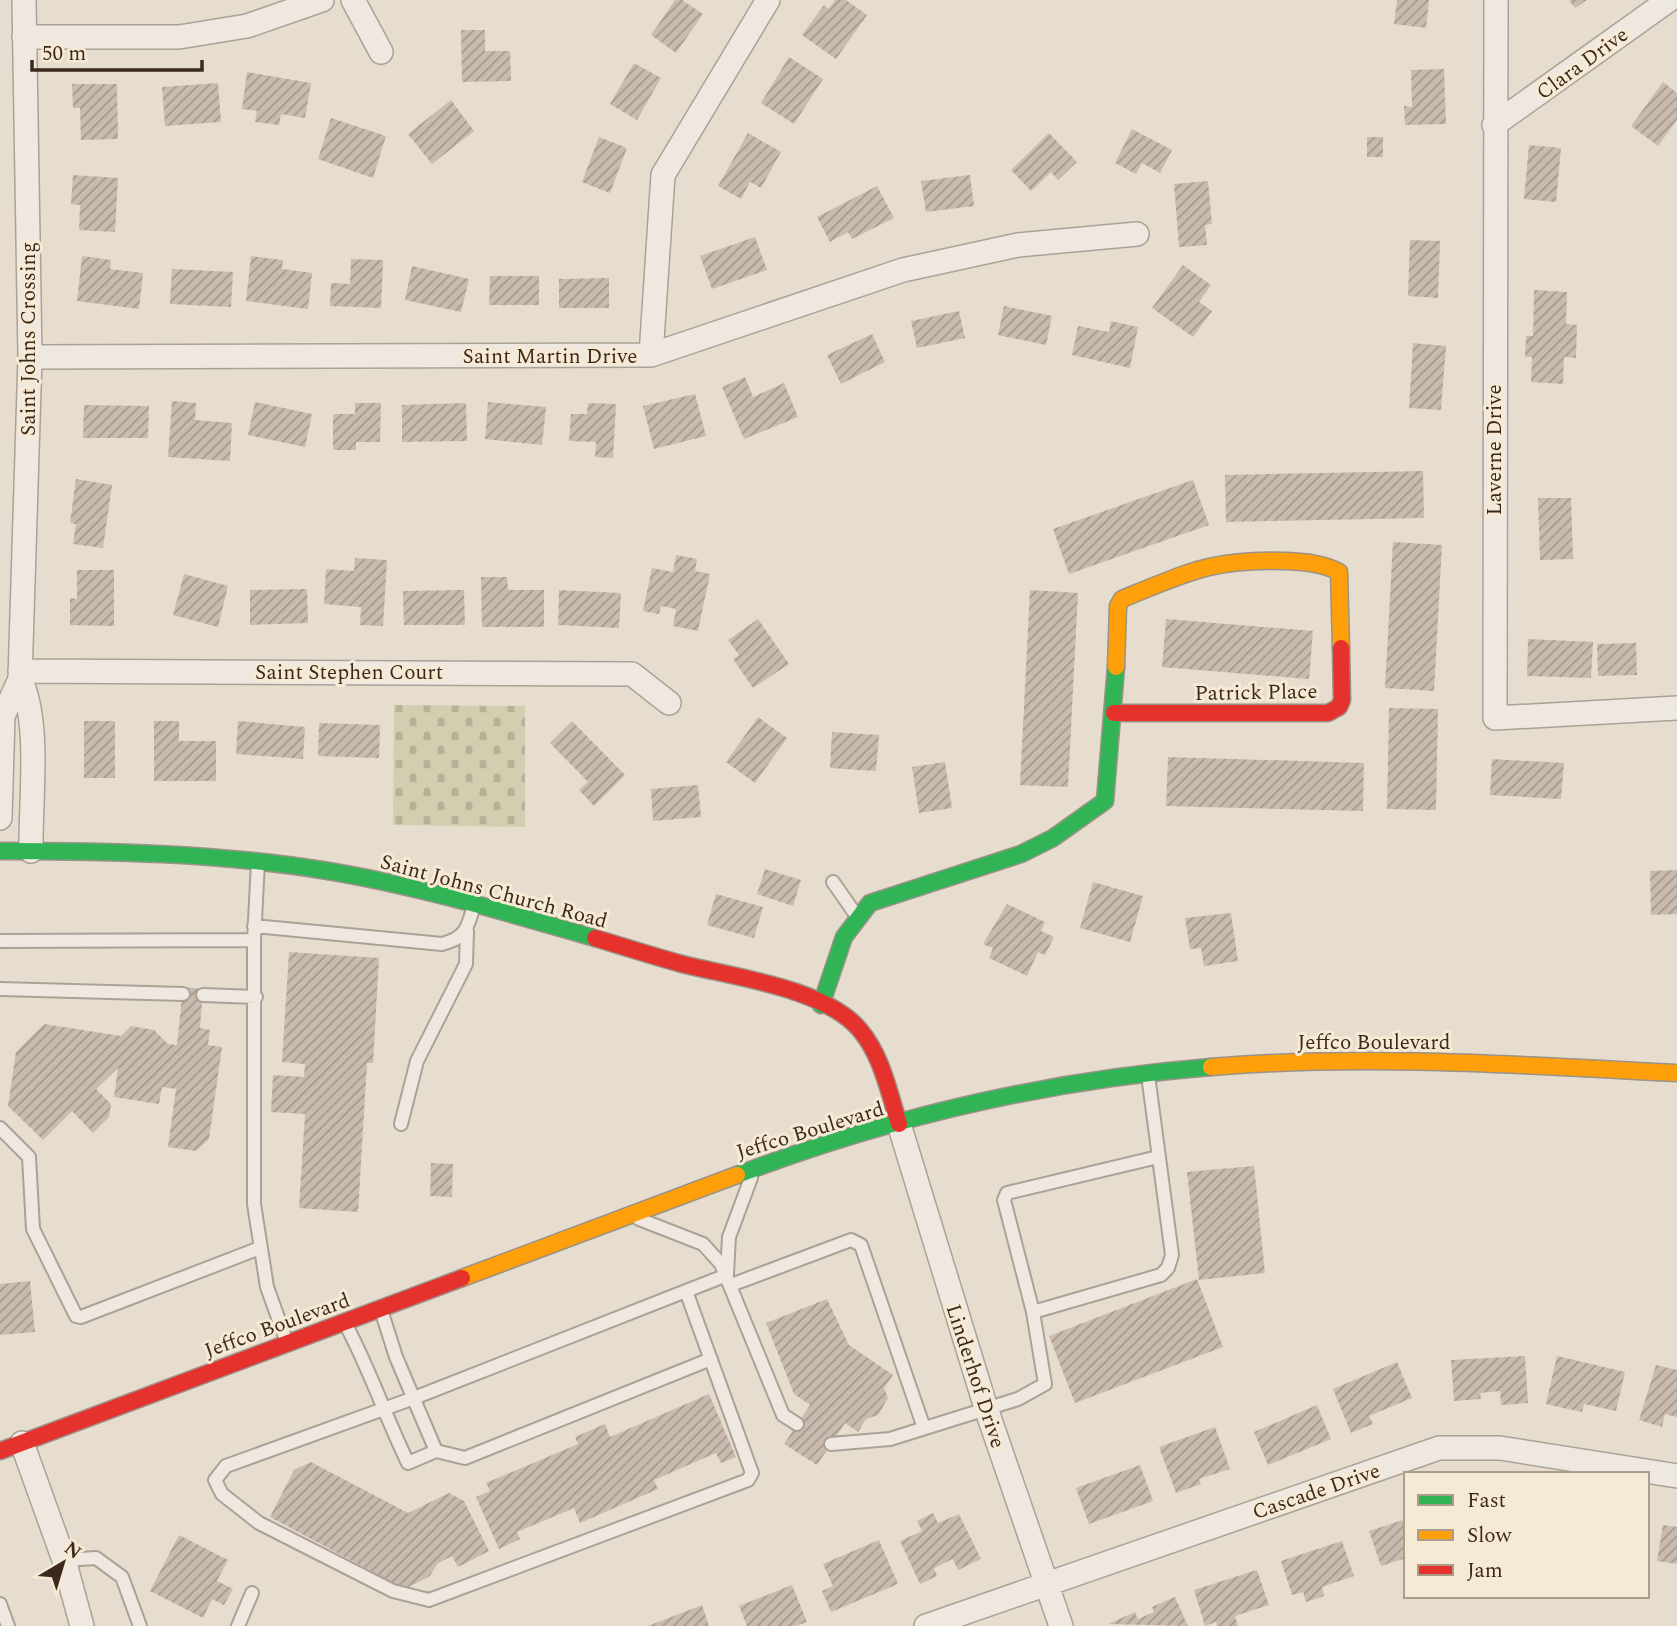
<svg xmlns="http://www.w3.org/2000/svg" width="1677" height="1626" viewBox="0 0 1677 1626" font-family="Spectral,serif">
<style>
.cemetery{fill:url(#cemetery-stones)}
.building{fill:url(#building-hatch)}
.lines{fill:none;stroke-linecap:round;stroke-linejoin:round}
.lane-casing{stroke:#aba297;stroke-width:16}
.street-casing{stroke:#aba297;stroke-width:26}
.fast-casing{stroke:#9b9288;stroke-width:19}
.slow-casing{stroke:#9b9288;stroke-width:19}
.jam-casing{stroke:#9b9288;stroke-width:19}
.lane{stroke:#eee8e0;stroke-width:12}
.street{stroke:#eee8e0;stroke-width:23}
.fast{stroke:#30b455;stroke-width:16}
.slow{stroke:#ff9f0a;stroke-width:16}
.jam{stroke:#e5322d;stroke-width:16}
.labels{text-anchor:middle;stroke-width:6;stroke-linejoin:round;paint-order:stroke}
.street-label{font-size:21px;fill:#3b291e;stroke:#f7ead4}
</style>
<defs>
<pattern id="cemetery-stones" width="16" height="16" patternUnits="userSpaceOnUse" patternTransform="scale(1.75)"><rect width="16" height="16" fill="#d2cfb0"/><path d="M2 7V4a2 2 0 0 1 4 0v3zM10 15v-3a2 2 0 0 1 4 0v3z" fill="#b5b297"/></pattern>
<pattern id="building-hatch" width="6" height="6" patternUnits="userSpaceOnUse" patternTransform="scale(1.75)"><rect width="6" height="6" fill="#cabbaf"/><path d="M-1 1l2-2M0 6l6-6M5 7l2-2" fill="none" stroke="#a5988e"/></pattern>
</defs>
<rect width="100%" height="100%" fill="#e6ddcf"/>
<path class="cemetery" d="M394,705l131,1v121l-132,-2z"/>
<path class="building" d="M675,0h7l21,14 -27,39 -25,-18z
M835,0h11l21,15 -31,44 -34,-24 22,-30 5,4z
M1397,0h32l-3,28 -32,-4z
M1569,0h18l-12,8z
M461,30h24v21h25l1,30 -49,1z
M789,57l34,22 -29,45 -33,-21z
M634,63l27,15 -24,42 -27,-16z
M1444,69l2,55 -41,1 -1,-19 8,1 -1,-37z
M247,72l64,11 -6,35 -24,-4 -2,11 -24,-3 2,-11 -15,-2z
M1663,82l14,11v27l-19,26 -27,-20z
M218,83l3,39 -56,4 -3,-39z
M72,84h45l1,55 -37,1 -1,-32h-7z
M451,100l23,31 -42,33 -24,-30z
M331,118l55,18 -13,42 -55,-19z
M1132,129l40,21 -12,23 -18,-10 -6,11 -21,-11z
M748,133l33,19 -20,36 -11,-6 -9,17 -23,-13z
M1049,133l28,29 -19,18 -7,-8 -20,19 -20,-21z
M599,137l28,11 -17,45 -28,-11z
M1367,137h16v20h-16z
M1529,145l32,3 -5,54 -32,-3z
M73,175l45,3 -3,54 -36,-2 1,-25 -9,-1z
M970,175l4,31 -48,6 -5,-31z
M1208,181l4,43 -7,1 2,20 -28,2 -5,-63z
M877,186l17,32 -42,21 -4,-7 -18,10 -13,-25z
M755,237l12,33 -55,19 -12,-33z
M1410,240l30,1 -2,57 -30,-2z
M82,256l29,4 -1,9 33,4 -4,36 -62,-8z
M251,256l32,4 -1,9 30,4 -4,36 -62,-8z
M351,259l32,1 -2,48 -51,-2 1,-23 19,1z
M1183,265l28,20 -12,17 13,9 -19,26 -41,-29z
M412,266l57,13 -8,33 -56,-12z
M172,269l61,3 -2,35 -61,-3z
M490,276h49v29h-50z
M609,278v30h-50v-29z
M1534,290l33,2 -1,32 11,1 -1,33 -12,-1 -1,27 -32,-2 1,-25h-7l1,-21h7z
M1004,306l48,10 -6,29 -48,-10z
M959,311l6,27 -48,10 -6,-27z
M1111,321l27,6 -8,41 -58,-13 6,-29 31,6z
M872,334l13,28 -44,22 -14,-29z
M1413,343l33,3 -5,64 -32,-2z
M745,377l8,20 31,-14 14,34 -54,22 -22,-52z
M695,394l11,42 -52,13 -11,-43z
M172,401l24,2 -1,17 37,3 -2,38 -62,-4z
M255,402l57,12 -7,33 -57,-12z
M488,402l58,5 -4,38 -57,-6z
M355,403h26l-1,39h-24v8h-23v-36h22z
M466,403l1,38 -65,1v-37z
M588,403l28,1 -3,54 -18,-1 1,-15 -27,-1 2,-27h16z
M84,405l65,1 -1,32h-65z
M1423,471l1,47 -198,4 -1,-47z
M76,479l36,6 -9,63 -30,-4 3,-20 -6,-1z
M1193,480l16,45 -140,49 -16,-45z
M1538,498h33l2,61 -33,1z
M1393,542l49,3 -8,146 -49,-3z
M676,555l21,4 -2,12 15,3 -12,57 -25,-5 3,-17 -15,-3 -2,8 -16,-3 9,-43 21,4z
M355,558l32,2 -4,66 -23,-1 1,-18 -37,-3 2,-35 28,2z
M77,570h37v56l-44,-1v-27l7,1z
M184,574l44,12 -10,41 -45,-12z
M481,577h26l1,13h36v37h-62z
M307,589l1,34 -58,2v-35z
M464,590l1,35h-61l-1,-34z
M559,590l62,3 -2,35 -61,-3z
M1030,590l48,3 -10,194 -48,-2z
M758,619l31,45 -36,24 -20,-29 6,-4 -11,-15z
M1166,619l147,12 -4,48 -147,-12z
M1528,639l65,3 -2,36 -64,-2z
M1636,643l1,32 -39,1 -1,-32z
M1389,708l49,1 -2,101 -49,-1z
M758,717l29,21 -32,45 -29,-21z
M84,721h31v57h-31z
M154,721h25v20h37v40h-62z
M238,721l67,6 -2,32 -67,-5z
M572,721l53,54 -31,31 -15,-16 9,-8 -38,-39z
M319,723l61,2 -1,33 -61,-2z
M832,732l47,3 -3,36 -46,-3z
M1168,757l196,6 -1,48 -197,-5z
M1492,759l72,4 -3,36 -71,-4z
M945,762l7,46 -33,5 -7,-46z
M698,785l3,32 -48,4 -2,-32z
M765,869l36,11 -8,26 -36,-12z
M1677,870v44l-26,1 -1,-44z
M1093,882l50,14 -13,46 -50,-14z
M716,894l47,13 -9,31 -47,-13z
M1007,904l38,18 -4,9 13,6 -9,18 -7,-3 -11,24 -38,-18 4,-10 -10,-4z
M1231,913l7,48 -34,5 -3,-18 -11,1 -5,-31z
M289,952l90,6 -6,105h-6l-9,149 -59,-4 6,-94 -34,-2 2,-37 31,2 1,-13 -23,-2z
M183,987l20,2 -3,39 10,2 -2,15 14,2 -13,92 -13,12 -28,-4 8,-58 -14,-2 -3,17 -45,-7 4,-29 -22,21 15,15 -2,13 -16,16 -21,-22 -29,29 -35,-34 8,-54 28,-28 77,12 10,-10 23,4 14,14 9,1z
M431,1163l22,1 -1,33 -22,-1z
M1254,1166l11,107 -66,7 -12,-108z
M1197,1279l26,68 -148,56 -26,-67z
M30,1281l5,51 -35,3v-51z
M827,1299l22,46 44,30 -9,13 4,10 -10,17 -12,4 -8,13 -13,-9 -28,42 -33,-21 26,-39 -16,-11 -28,-71z
M1525,1356l3,47 -27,2 -1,-14 -20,2 1,6 -27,2 -3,-41z
M1557,1356l68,16 -9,39 -32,-7 -2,8 -36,-8z
M1397,1362l15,36 -43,18 4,8 -22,9 -18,-44z
M1656,1365l21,5v47l-12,-3 -3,13 -23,-7z
M709,1394l27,63 -15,6 -5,-10 -62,27 4,9 -78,34 -6,-15 -57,24 3,7 -21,10 -23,-52 14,-6 -4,-8 92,-39 -3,-7 30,-13 5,13z
M1317,1405l14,34 -63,26 -14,-33z
M1215,1427l15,42 -31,10 2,5 -25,9 -17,-46z
M311,1462l97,51 41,-20 15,8 25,50 -31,16 -6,-11 -15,8 -7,12 -25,13 -135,-72 24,-47z
M1140,1465l13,36 -64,23 -13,-36z
M933,1513l5,10 21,-9 22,45 -23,11 -5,-11 -19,9 3,8 -17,8 -20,-43 22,-10 -5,-10z
M1406,1519v39l-25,8 -12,-35z
M1663,1525l14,2v37l-20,-3z
M179,1535l49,25 -11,21 16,8 -9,16 -12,-6 -9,19 -53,-27z
M879,1540l19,44 -67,28 -9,-21 11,-5 -10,-22z
M1342,1541l12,35 -32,11 2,9 -18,6 -3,-10 -11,3 -11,-34z
M1257,1570l12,35 -34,11 3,10h-21l-1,-4 -11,4 -11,-36z
M792,1585l15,37 -11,4h-49l-8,-20z
M1175,1597l13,29 -80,-2 27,-12 3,7 16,-7 -2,-5z
M702,1605l7,21h-61z"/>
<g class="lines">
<g class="lane-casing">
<path id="lane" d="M258,862l-4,78v264l13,83 19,53
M833,882l23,33
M254,926l188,18c24,-6 26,-17 32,-39
M0,941l254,-1
M0,989l183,5
M203,995l53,2
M401,1124l16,-63 49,-97 1,-33
M0,1128l29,29 4,72 43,87 5,1 179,-69
M639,1219l64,25 18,20 62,151 14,9
M727,1274l2,-37 22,-59
M731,1285l120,-45 10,5 63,183
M686,1291l66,182 -4,7 -319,120 -36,-9 -134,-68 -37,-29 -7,-14 11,-14 188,-68 272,-107 41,-16
M1033,1312l-29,-112 3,-7 151,-36
M382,1313l14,44 40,94
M346,1325c24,45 40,93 62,138l28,-12 29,7 246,-99
M831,1444l59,-5 128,-40 27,-15 -12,-72 128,-37 7,-7 4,-13 -24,-180
M64,1560l32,-2 26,19 18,49
M0,1604l8,22
M238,1626l14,-33"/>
</g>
<g class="street-casing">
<path id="street" d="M24,0l6,357 -10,322c21,42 10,124 11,172
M353,0l28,52
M1496,0l-1,718 182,-10
M24,37h155l68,-11 75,-26
M1494,125l175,-125
M651,355l12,-180 105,-175
M30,357l621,-2 252,-85 115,-25 119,-11
M20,671l612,3 37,29
M0,818l3,-102 17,-37
M899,1124l87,284 75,218
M22,1443l42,117 18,66
M926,1626l513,-178h61l177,28"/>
</g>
<g class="fast-casing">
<path id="fast" d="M0,851c108,0 216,2 322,19 93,15 183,42 273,68
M821,1005l23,-68 26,-34 151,-49 32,-16 52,-37 11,-134
M737,1175c153,-58 312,-95 474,-108"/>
</g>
<g class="slow-casing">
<path id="slow" d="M1116,667l2,-61 4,-7c64,-26 92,-41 164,-38 18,1 37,2 53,11l2,76
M1211,1067c156,-13 310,-2 466,6
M462,1278l275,-103"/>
</g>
<g class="jam-casing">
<path id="jam" d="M1114,713h214l11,-6 3,-7 -1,-52
M595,938c29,9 58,18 87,26 51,13 143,24 178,66 22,26 29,63 39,94
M0,1451l462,-173"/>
</g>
<use href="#lane" class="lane"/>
<use href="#street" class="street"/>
<use href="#fast" class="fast"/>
<use href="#slow" class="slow"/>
<use href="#jam" class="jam"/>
</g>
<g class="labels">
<g class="street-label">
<text transform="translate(1582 63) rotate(-36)" y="7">Clara Drive</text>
<text transform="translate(28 339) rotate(-90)" y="7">Saint Johns Crossing</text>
<text x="550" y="363">Saint Martin Drive</text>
<text transform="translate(1494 450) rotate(-90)" y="7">Laverne Drive</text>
<text x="349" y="679">Saint Stephen Court</text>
<text transform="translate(1256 692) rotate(-1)" y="7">Patrick Place</text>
<text transform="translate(494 891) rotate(15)" y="7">Saint Johns Church Road</text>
<text x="1374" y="1049">Jeffco Boulevard</text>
<text transform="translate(810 1130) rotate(-17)" y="7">Jeffco Boulevard</text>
<text transform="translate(277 1325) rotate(-20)" y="7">Jeffco Boulevard</text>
<text transform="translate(976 1376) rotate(72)" y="7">Linderhof Drive</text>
<text transform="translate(1316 1491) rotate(-19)" y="7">Cascade Drive</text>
</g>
</g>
<rect x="1404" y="1472" width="245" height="126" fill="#f7ead4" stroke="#ac9d8b" stroke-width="2"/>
<rect x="1418" y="1495" width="35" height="10" fill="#30b455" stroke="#ac9d8b" stroke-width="2"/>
<text x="1467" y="1507" font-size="21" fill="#3b291e">Fast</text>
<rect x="1418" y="1530" width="35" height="10" fill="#ff9f0a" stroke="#ac9d8b" stroke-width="2"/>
<text x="1467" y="1542" font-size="21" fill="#3b291e">Slow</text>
<rect x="1418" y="1565" width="35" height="10" fill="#e5322d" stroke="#ac9d8b" stroke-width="2"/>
<text x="1467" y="1577" font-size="21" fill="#3b291e">Jam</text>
<g transform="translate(63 1563) rotate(38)" stroke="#f7ead4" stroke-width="5" paint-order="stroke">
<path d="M0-5L12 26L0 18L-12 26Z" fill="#3b291e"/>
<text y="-10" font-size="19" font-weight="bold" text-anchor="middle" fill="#3b291e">N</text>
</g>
<path d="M32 60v10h170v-10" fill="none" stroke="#3b291e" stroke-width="3.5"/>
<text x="42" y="60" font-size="21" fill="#3b291e" stroke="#f7ead4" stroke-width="5" paint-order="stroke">50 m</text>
</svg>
